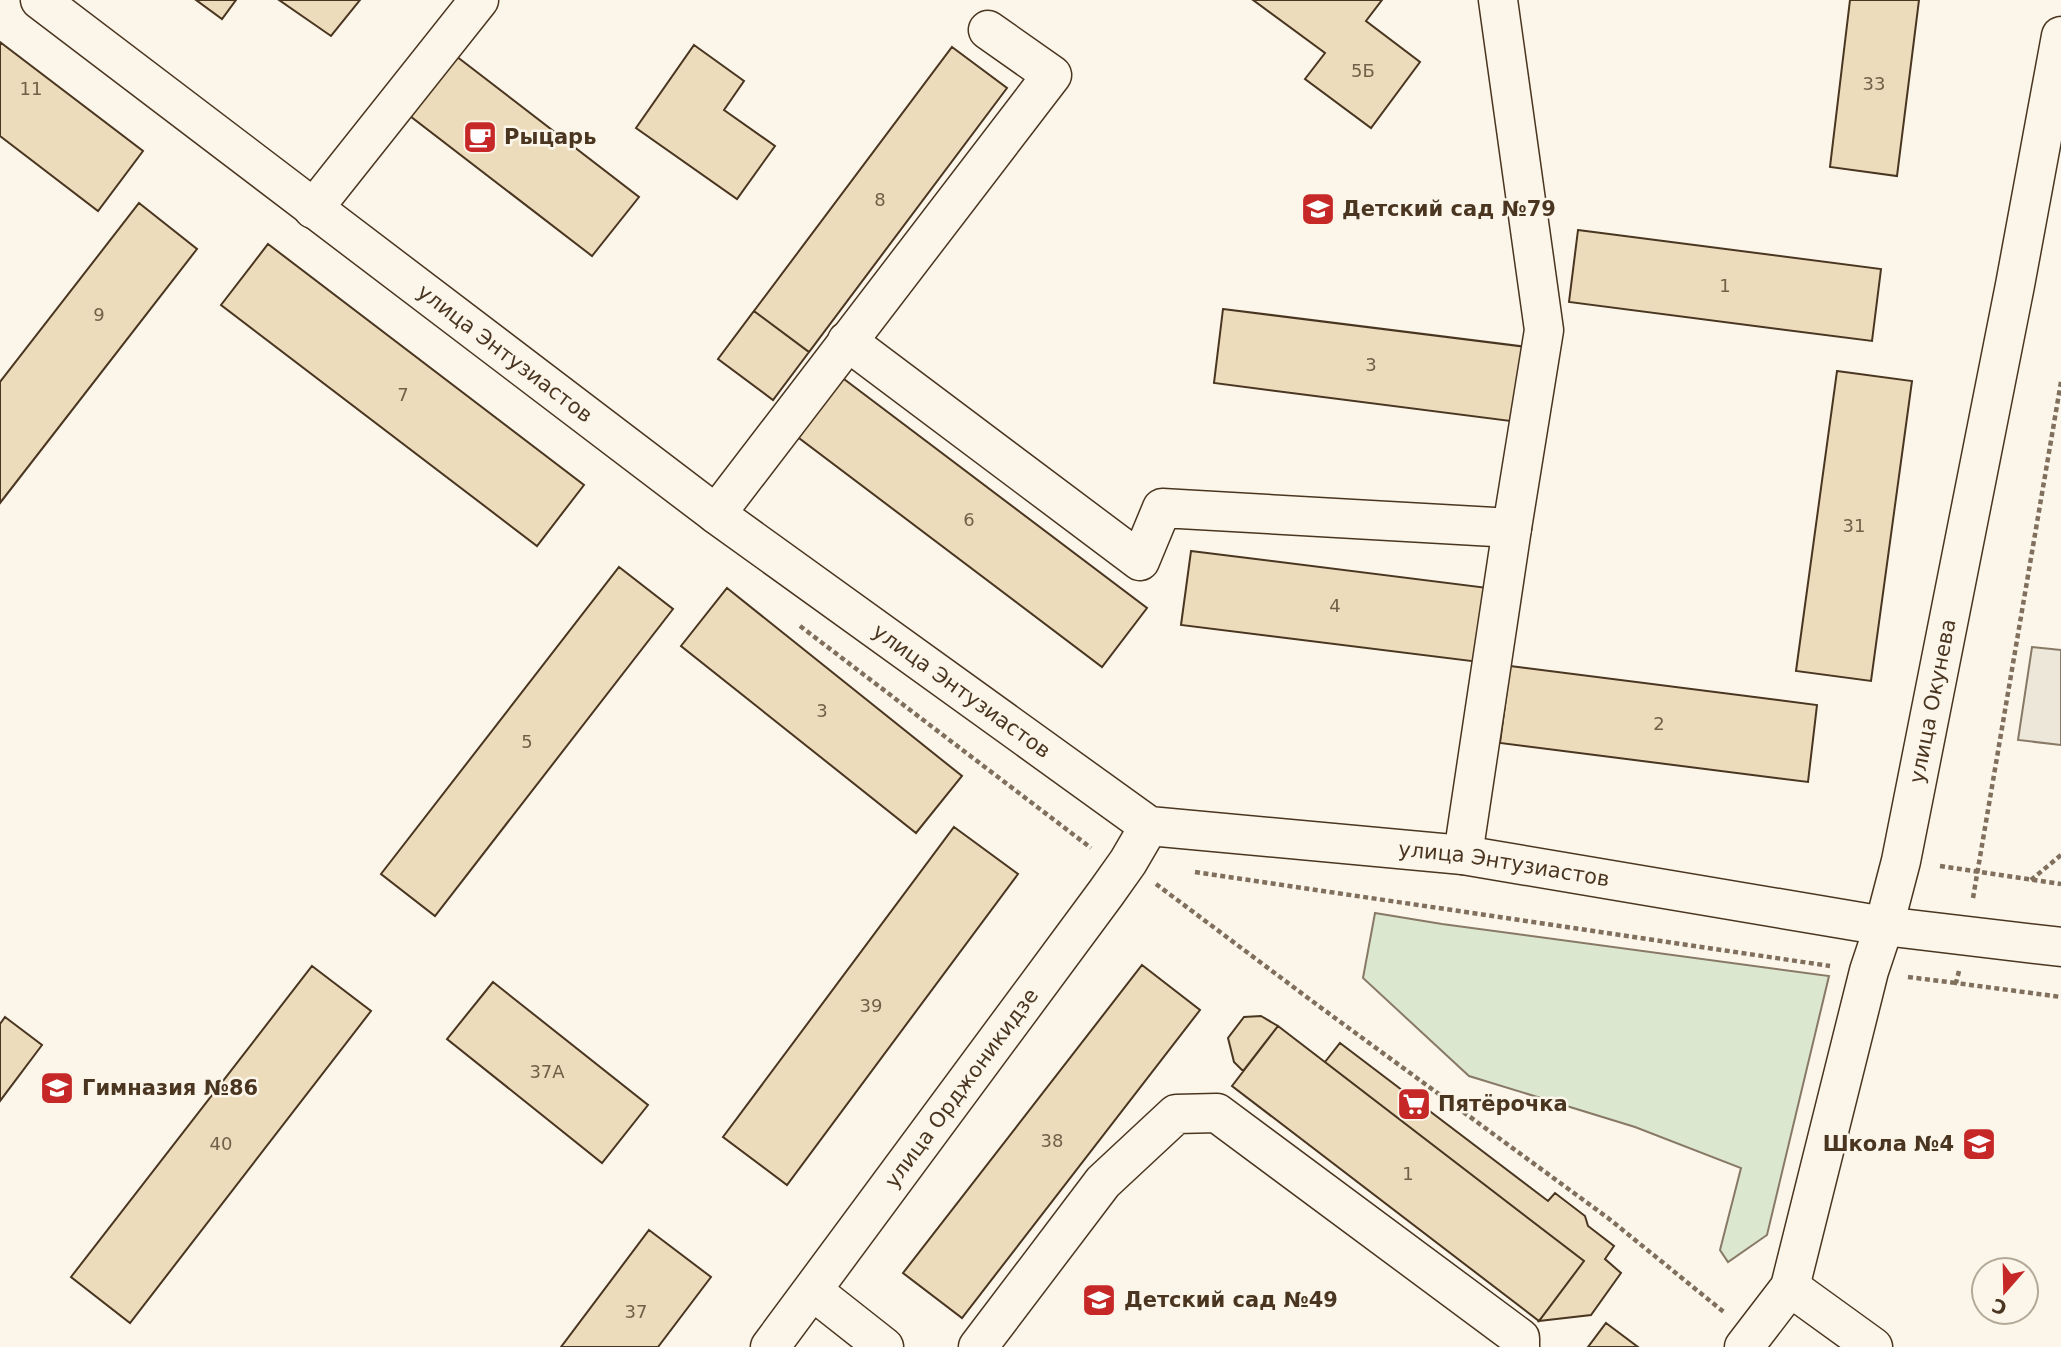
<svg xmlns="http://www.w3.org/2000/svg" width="2061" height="1347" viewBox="0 0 2061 1347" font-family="'DejaVu Sans',sans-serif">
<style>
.green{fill:#dce7d0;stroke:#887966;stroke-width:2}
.parking{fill:#ede7d9;stroke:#887966;stroke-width:2}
.building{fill:#ecdcbc;stroke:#4a3520;stroke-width:2}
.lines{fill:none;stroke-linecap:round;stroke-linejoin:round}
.minor-casing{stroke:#4a3520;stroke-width:41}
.path{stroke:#7f6f5c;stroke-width:4.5;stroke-dasharray:5 3.5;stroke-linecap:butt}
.minor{stroke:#fbf6e9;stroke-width:38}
.labels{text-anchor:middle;stroke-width:5;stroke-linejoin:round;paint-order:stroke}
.number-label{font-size:18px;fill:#725f47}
.poi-label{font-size:21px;font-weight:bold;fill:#4a3520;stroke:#fbf6e9;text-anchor:start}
.street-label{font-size:21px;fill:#4a3520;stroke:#fbf6e9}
</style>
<rect width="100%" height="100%" fill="#fbf6e9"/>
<path class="green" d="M1375,913l67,11 387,52 -62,259 -39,27 -8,-12 21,-82 -106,-41 -166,-51 -106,-98z"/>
<path class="parking" d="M2032,647l29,3v95l-43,-5z"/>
<path class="building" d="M196,0h40l-14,19z
M279,0h81l-29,36z
M1253,0h129l-16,21 54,41 -49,66 -66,-49 20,-26z
M1850,0h69l-22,176 -67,-9z
M0,42l143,109 -45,60 -98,-75z
M694,45l50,36 -20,29 51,36 -38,53 -101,-71z
M952,47l55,41 -198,264 -55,-41z
M456,56l183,141 -47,59 -182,-140z
M139,203l58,46 -197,254v-121z
M1578,230l303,39 -9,72 -303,-39z
M268,244l316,241 -47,61 -316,-241z
M1223,309l304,38 -9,75 -304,-39z
M754,311l55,41 -36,48 -55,-41z
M1837,371l75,10 -41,300 -75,-10z
M836,373l311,235 -45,59 -311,-235z
M1191,551l297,37 -9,74 -298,-37z
M619,567l54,42 -238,307 -54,-42z
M727,588l235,188 -46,57 -235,-187z
M1510,666l307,39 -9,77 -308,-39z
M954,827l64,47 -231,311 -64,-48z
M1142,965l58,45 -238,308 -59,-45z
M312,966l59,45 -241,312 -59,-46z
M493,982l155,123 -46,58 -155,-124z
M1261,1016l17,10 -35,45 -9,-9 -6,-24 16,-21z
M5,1017l37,28 -42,56v-77z
M1278,1026l306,235 -45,60 -307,-235z
M1340,1043l208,158 7,-8 30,23 3,10 26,20 -9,13 16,14 -30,42 -52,6 45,-60 -259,-199z
M649,1230l62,47 -53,70h-97z
M1606,1323l32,24h-50z"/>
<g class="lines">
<g class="minor-casing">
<g id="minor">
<path id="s1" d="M40,0l676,514 433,312 314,29 421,71 177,21"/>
<path d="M313,209l166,-209"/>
<path d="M847,341l293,220 22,-53 350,20"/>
<path d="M716,514l336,-439 -64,-45"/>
<path d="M1463,855l49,-327 32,-198 -46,-330"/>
<path d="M1790,1287l83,60"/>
<path d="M813,1291l71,56"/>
<path id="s2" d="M770,1347l336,-454 22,-31 21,-36"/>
<path d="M978,1347l125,-165 73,-68 41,-1 303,225v9"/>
<path id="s3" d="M1744,1347l46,-60 79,-316 15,-45 17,-65 114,-576 46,-249"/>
</g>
</g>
<path class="path" d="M800,626l291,222
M1940,866l121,18
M1195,872l635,94
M2031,880l30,-25
M1156,884l164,123 288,211 117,95
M1973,898l88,-516
M1959,971l-3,12 105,14
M1908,977l48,6"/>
<use href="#minor" class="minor"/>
</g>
<defs>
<g id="cafe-square" transform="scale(1.75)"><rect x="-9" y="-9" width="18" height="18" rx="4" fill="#c62828" stroke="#fbf6e9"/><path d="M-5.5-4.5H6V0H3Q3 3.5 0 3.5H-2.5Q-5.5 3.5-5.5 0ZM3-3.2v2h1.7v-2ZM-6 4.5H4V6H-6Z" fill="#fff"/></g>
<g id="school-square" transform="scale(1.75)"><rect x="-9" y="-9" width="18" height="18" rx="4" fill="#c62828" stroke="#fbf6e9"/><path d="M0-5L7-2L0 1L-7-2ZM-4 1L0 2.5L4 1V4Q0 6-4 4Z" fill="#fff"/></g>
<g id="supermarket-square" transform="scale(1.75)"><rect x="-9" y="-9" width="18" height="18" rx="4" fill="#c62828" stroke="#fbf6e9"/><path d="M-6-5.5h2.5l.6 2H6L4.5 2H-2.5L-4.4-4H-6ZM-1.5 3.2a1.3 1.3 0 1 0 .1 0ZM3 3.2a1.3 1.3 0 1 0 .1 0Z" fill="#fff"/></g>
</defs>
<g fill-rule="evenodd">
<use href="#cafe-square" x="480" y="137"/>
<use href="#school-square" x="1318" y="209"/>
<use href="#school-square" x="57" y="1088"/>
<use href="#supermarket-square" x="1414" y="1104"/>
<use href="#school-square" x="1979" y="1144"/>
<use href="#school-square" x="1099" y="1300"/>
</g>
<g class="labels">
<g class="number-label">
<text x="1363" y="77">5Б</text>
<text x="1874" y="90">33</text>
<text x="31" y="95">11</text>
<text x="880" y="206">8</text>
<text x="1725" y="292">1</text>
<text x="99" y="321">9</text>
<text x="1371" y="371">3</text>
<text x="403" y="401">7</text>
<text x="969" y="526">6</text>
<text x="1854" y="532">31</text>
<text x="1335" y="612">4</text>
<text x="822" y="717">3</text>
<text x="1659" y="730">2</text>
<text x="527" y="748">5</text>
<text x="871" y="1012">39</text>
<text x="547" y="1078">37А</text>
<text x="1052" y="1147">38</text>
<text x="221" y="1150">40</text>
<text x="1408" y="1180">1</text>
<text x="636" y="1318">37</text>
</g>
<g class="poi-label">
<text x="504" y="144">Рыцарь</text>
<text x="1342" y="216">Детский сад №79</text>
<text x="82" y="1095">Гимназия №86</text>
<text x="1438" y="1111">Пятёрочка</text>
<text x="1954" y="1151" text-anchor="end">Школа №4</text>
<text x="1124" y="1307">Детский сад №49</text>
</g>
<g class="street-label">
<text dy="7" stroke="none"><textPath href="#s1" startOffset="584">улица Энтузиастов</textPath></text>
<text dy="7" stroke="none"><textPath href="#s1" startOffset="1152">улица Энтузиастов</textPath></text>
<text dy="7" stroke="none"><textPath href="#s3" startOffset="679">улица Окунева</textPath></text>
<text dy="7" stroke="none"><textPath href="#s1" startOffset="1740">улица Энтузиастов</textPath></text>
<text dy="7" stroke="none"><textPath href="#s2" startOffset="322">улица Орджоникидзе</textPath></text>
</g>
</g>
<g transform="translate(2005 1291) rotate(200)"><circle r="33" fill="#fbf6e9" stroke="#b4a999" stroke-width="2"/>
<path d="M0-5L12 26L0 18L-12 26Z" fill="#c62828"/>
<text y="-10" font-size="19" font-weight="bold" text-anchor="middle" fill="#4a3520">С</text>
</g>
</svg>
